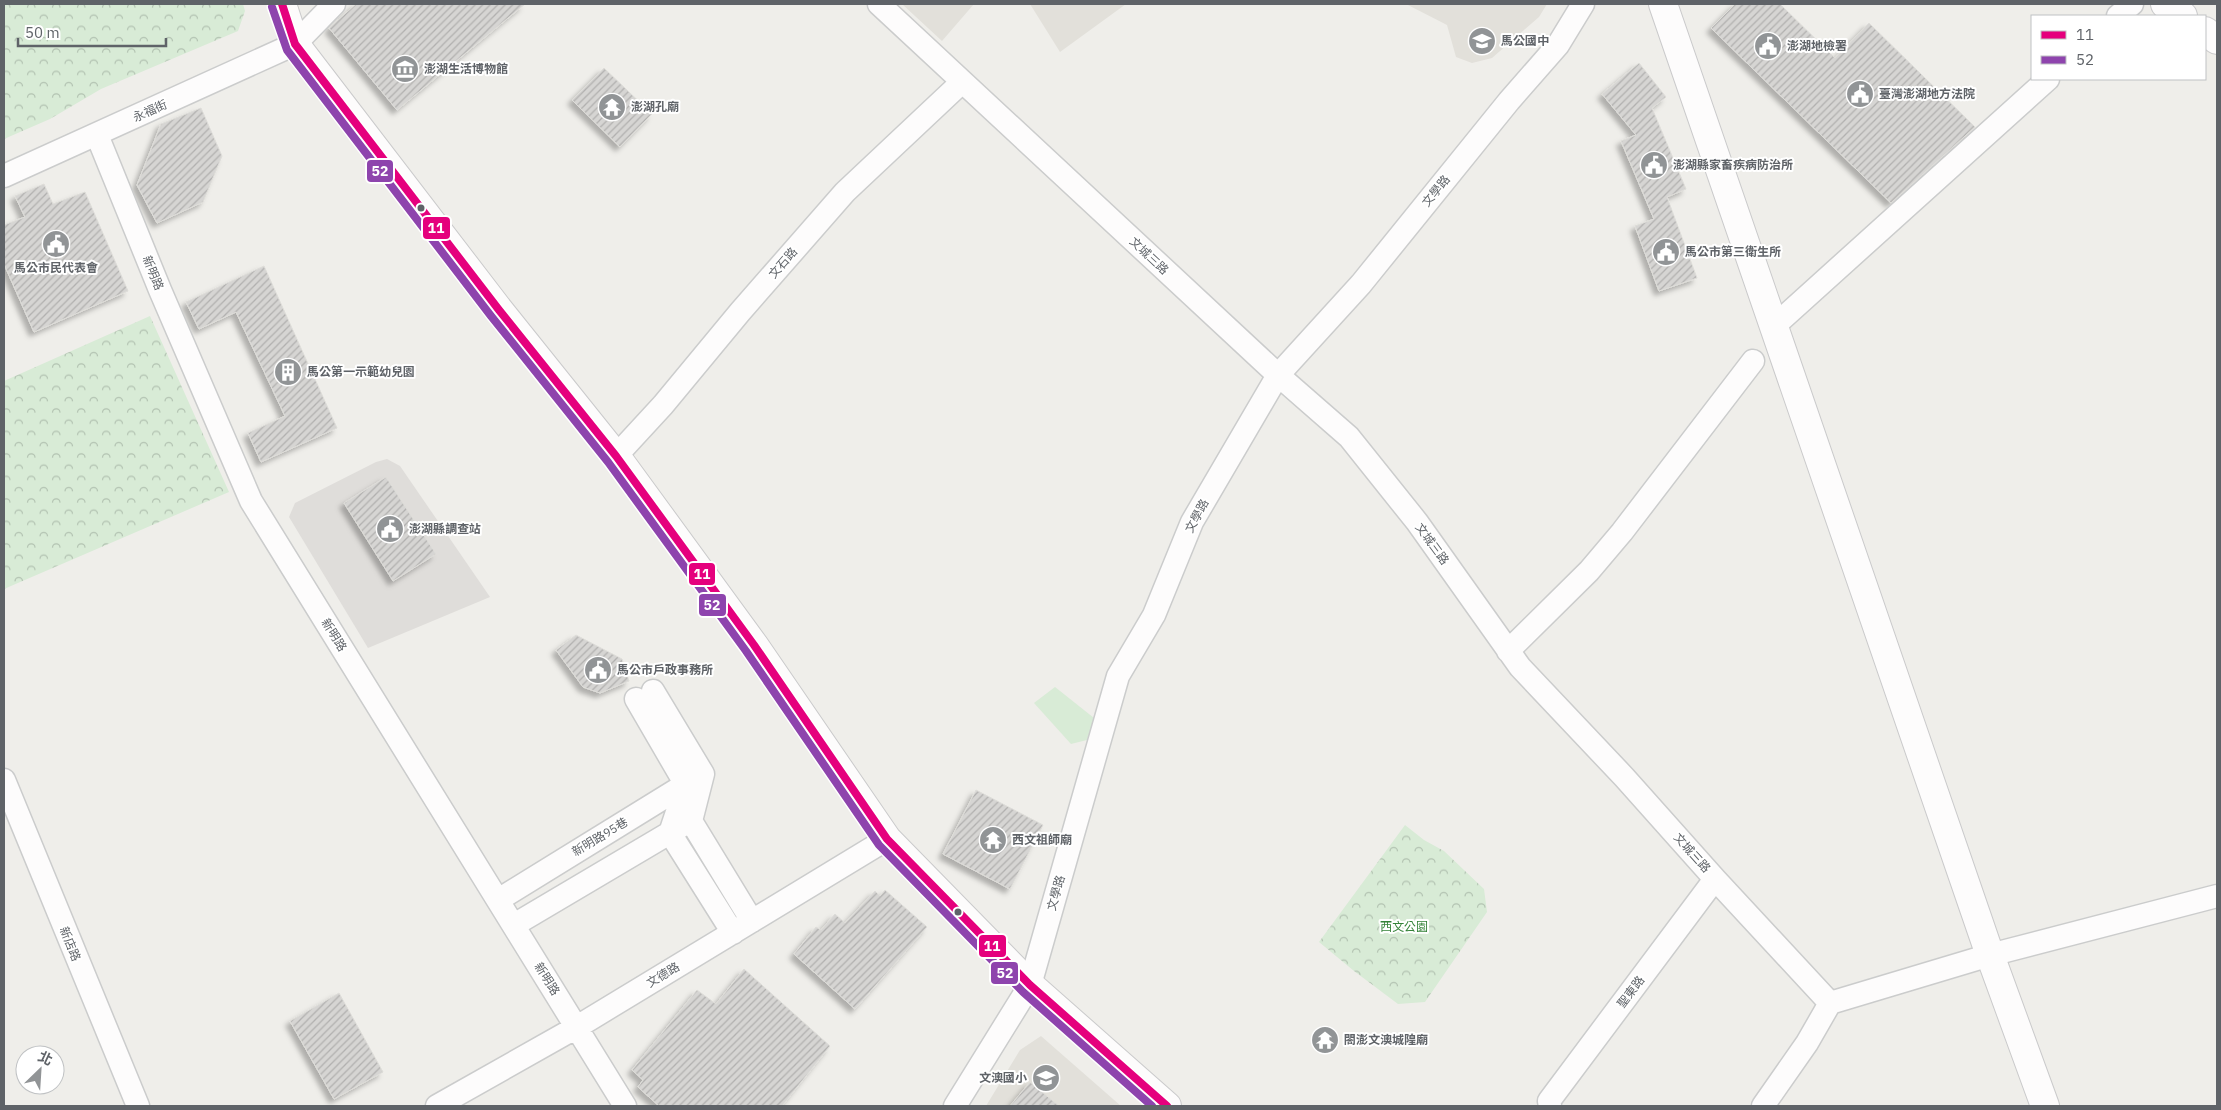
<svg xmlns="http://www.w3.org/2000/svg" width="2221" height="1110" viewBox="0 0 2221 1110" font-family="'IBM Plex Sans','Noto Sans TC',sans-serif">
<style>
.industrial{fill:#dfddda}
.education{fill:#e2e0da}
.green{fill:#d8ebd6}
.park{fill:url(#park-crowns)}
.building{fill:url(#building-hatch);stroke:#deddd9;filter:url(#shadow)}
.lines{fill:none;stroke-linecap:round;stroke-linejoin:round}
.street-casing{stroke:#cbcccc;stroke-width:25}
.secondary-casing{stroke:#cacacb;stroke-width:30}
.street{stroke:#fdfcfc;stroke-width:22}
.secondary{stroke:#fdfcfc;stroke-width:28}
.bus-1-casing{stroke:#fff;stroke-width:11}
.bus-2-casing{stroke:#fff;stroke-width:11}
.bus-1{stroke:#e5007d;stroke-width:8}
.bus-2{stroke:#8e44ad;stroke-width:8}
.bus-dot{fill:#5f6368;stroke:#fff;stroke-width:2}
.labels{text-anchor:middle;stroke-width:4;stroke-linejoin:round;paint-order:stroke}
.poi-label{font-size:12px;font-weight:bold;fill:#5f6368;stroke:#fff;text-anchor:start}
.street-label{font-size:12px;fill:#5f6368;stroke:#fff}
.park-label{font-size:12px;fill:#348238;stroke:#fff}
.line-badge{stroke:#fff;stroke-width:2}
.badge-label{font-size:14px;text-anchor:middle;font-weight:bold;fill:#fff}
</style>
<defs>
<pattern id="park-crowns" width="20" height="18" patternUnits="userSpaceOnUse" patternTransform="scale(1.25)"><rect width="20" height="18" fill="#d8ebd6"/><path d="M2 6a3 3 0 1 1 6 0M12 15a3 3 0 1 1 6 0" fill="none" stroke="#b2c2b1"/></pattern>
<pattern id="building-hatch" width="6" height="6" patternUnits="userSpaceOnUse" patternTransform="scale(1.25)"><rect width="6" height="6" fill="#d6d5d3"/><path d="M-1 1l2-2M0 6l6-6M5 7l2-2" fill="none" stroke="#b1b0af"/></pattern>
<filter id="shadow"><feDropShadow dx="-4.5" dy="4.5" stdDeviation="2.5" flood-color="#0004"/></filter>
</defs>
<rect width="100%" height="100%" fill="#efeeea"/>
<path class="industrial" d="M387,459l13,7 90,131 -122,51 -79,-131 6,-14 81,-41z"/>
<path class="education" d="M902,4h72l-32,37z
M1030,4h96l-66,48z
M1406,4h141l-8,13 -47,41 -20,5 -16,-6 -9,-32z
M1041,1036l80,70h-135l34,-56z"/>
<path class="green" d="M1055,687l39,31 -7,22 -16,4 -37,-41z"/>
<path class="park" d="M4,4h239l2,7 -7,20 -137,58 -51,30 -46,20z
M150,316l79,176 -225,97v-208z
M1405,825l19,15 20,11 40,38 3,23 -62,90 -27,2 -44,-33 -35,-29z"/>
<path class="building" d="M356,4h169l-128,106 -68,-82z
M1735,4h45l55,54 34,-35 106,104 -84,76 -180,-175z
M1639,63l27,34 -14,11 34,81 -19,8 30,81 -38,13 -24,-65 19,-7 -33,-78 15,-6 -34,-41z
M604,68l48,46 -32,33 -48,-47z
M201,108l21,48 -19,46 -46,21 -20,-38 24,-61z
M44,184l9,20 32,-12 43,99 -94,41 -30,-68v-39l21,-8 -10,-21z
M264,266l73,162 -76,34 -13,-29 37,-17 -49,-104 -37,17 -13,-27z
M386,477l50,77 -43,27 -49,-78z
M576,635l46,24 7,22 -29,12 -17,-6 -27,-37z
M976,790l67,35 -33,64 -67,-35z
M885,890l42,37 -72,82 -61,-55 22,-27 5,3 14,-16 10,9 30,-32 5,5z
M744,969l86,77 -48,60h-123l-21,-19 5,-7 -11,-10 65,-80 19,14z
M339,993l44,79 -49,27 -44,-78z
M1030,1082l29,24h-49z"/>
<g class="lines">
<g class="street-casing">
<path id="street" d="M879,4l399,371 71,62 68,85 103,145 104,110 91,102 115,124 160,-48 227,-59
M2118,16l14,-12
M97,135l63,155 91,211 374,605
M4,176l291,-132 39,-40
M1773,327l275,-248
M616,456l47,-51 77,-93 105,-120 117,-110
M1508,651l81,-80 33,-39 131,-171
M653,691l50,83 -12,47 61,100
M636,699l50,86 -16,48 63,100
M4,780l134,326
M498,900l193,-119
M514,925l169,-100
M437,1106l140,-79 310,-188
M955,1106l75,-121 88,-309 36,-61 38,-93 86,-147 83,-91 148,-183 49,-56 25,-41
M1550,1106l-1,-5 166,-222
M1763,1106l44,-63 23,-40"/>
</g>
<g class="secondary-casing">
<path id="secondary" d="M282,4l13,40 204,266 117,146 138,189 133,194 143,146 137,121
M1663,4l327,951 55,151
M2165,4l18,12
M2205,31l12,9"/>
</g>
<use href="#street" class="street"/>
<use href="#secondary" class="secondary"/>
<g class="bus-1-casing">
<path id="bus-1" d="M282,4l13,40 204,266 117,146 138,189 133,194 143,146 137,121"/>
</g>
<g class="bus-2-casing">
<path id="bus-2" d="M272,7l15,43 204,266 117,146 138,189 133,194 144,147 129,114"/>
</g>
<use href="#bus-1" class="bus-1"/>
<use href="#bus-2" class="bus-2"/>
</g>
<defs>
<g id="school-disc" transform="scale(1.4375)"><circle r="9.5" fill="#919496" stroke="#fff"/><path d="M0-5L7-2L0 1L-7-2ZM-4 1L0 2.5L4 1V4Q0 6-4 4Z" fill="#fff"/></g>
<g id="civic-disc" transform="scale(1.4375)"><circle r="9.5" fill="#919496" stroke="#fff"/><path d="M-.6-6.5H3V-4.5H.6V-3L4-1V1h2V6H-6V1h2V-1L-.6-3ZM-1.2 2.5V6h2.4V2.5Z" fill="#fff"/></g>
<g id="museum-disc" transform="scale(1.4375)"><circle r="9.5" fill="#919496" stroke="#fff"/><path d="M0-6L6-3V-2H-6V-3ZM-5-1h2V3h-2ZM-1-1h2V3h-2ZM3-1h2V3H3ZM-6 4H6V6H-6Z" fill="#fff"/></g>
<g id="temple-disc" transform="scale(1.4375)"><circle r="9.5" fill="#919496" stroke="#fff"/><path d="M0-6L5-2H3V0L6.5 2.5H4V6H1.5V3h-3V6H-4V2.5H-6.5L-3 0V-2H-5Z" fill="#fff"/></g>
<g id="building-disc" transform="scale(1.4375)"><circle r="9.5" fill="#919496" stroke="#fff"/><path d="M-4-6H4V6H1V3H-1V6H-4ZM-2.5-4.3h1.7v1.8h-1.7ZM.8-4.3h1.7v1.8H.8ZM-2.5-1h1.7V.8h-1.7ZM.8-1h1.7V.8H.8Z" fill="#fff"/></g>
</defs>
<g fill-rule="evenodd">
<use href="#school-disc" x="1482" y="41"/>
<use href="#civic-disc" x="1768" y="46"/>
<use href="#museum-disc" x="405" y="69"/>
<use href="#civic-disc" x="1860" y="94"/>
<use href="#temple-disc" x="612" y="107"/>
<use href="#civic-disc" x="1654" y="165"/>
<use href="#civic-disc" x="56" y="244"/>
<use href="#civic-disc" x="1666" y="252"/>
<use href="#building-disc" x="288" y="372"/>
<use href="#civic-disc" x="390" y="529"/>
<use href="#civic-disc" x="598" y="670"/>
<use href="#temple-disc" x="993" y="840"/>
<use href="#temple-disc" x="1325" y="1040"/>
<use href="#school-disc" x="1046" y="1078"/>
</g>
<g class="bus-dot">
<circle cx="421" cy="208" r="4.5"/>
<circle cx="958" cy="912" r="4.5"/>
</g>
<g class="labels">
<g class="poi-label">
<text x="1501" y="45">馬公國中</text>
<text x="1787" y="50">澎湖地檢署</text>
<text x="424" y="73">澎湖生活博物館</text>
<text x="1879" y="98">臺灣澎湖地方法院</text>
<text x="631" y="111">澎湖孔廟</text>
<text x="1673" y="169">澎湖縣家畜疾病防治所</text>
<text x="1685" y="256">馬公市第三衛生所</text>
<text x="56" y="272" text-anchor="middle">馬公市民代表會</text>
<text x="307" y="376">馬公第一示範幼兒園</text>
<text x="409" y="533">澎湖縣調查站</text>
<text x="617" y="674">馬公市戶政事務所</text>
<text x="1012" y="844">西文祖師廟</text>
<text x="1344" y="1044">閤澎文澳城隍廟</text>
<text x="1027" y="1082" text-anchor="end">文澳國小</text>
</g>
<g class="street-label">
<text transform="translate(150 111) rotate(-24)" y="4">永福街</text>
<text transform="translate(1436 191) rotate(-51)" y="4">文學路</text>
<text transform="translate(1149 256) rotate(43)" y="4">文城三路</text>
<text transform="translate(783 263) rotate(-49)" y="4">文石路</text>
<text transform="translate(153 273) rotate(68)" y="4">新明路</text>
<text transform="translate(1197 516) rotate(-62)" y="4">文學路</text>
<text transform="translate(1432 544) rotate(54)" y="4">文城三路</text>
<text transform="translate(334 635) rotate(58)" y="4">新明路</text>
<text transform="translate(600 837) rotate(-31)" y="4">新明路95巷</text>
<text transform="translate(1692 853) rotate(48)" y="4">文城三路</text>
<text transform="translate(1056 893) rotate(-74)" y="4">文學路</text>
<text transform="translate(70 944) rotate(68)" y="4">新店路</text>
<text transform="translate(663 975) rotate(-31)" y="4">文德路</text>
<text transform="translate(547 979) rotate(58)" y="4">新明路</text>
<text transform="translate(1631 992) rotate(-53)" y="4">聖東路</text>
</g>
<g class="park-label">
<text x="1404" y="931">西文公園</text>
</g>
</g>
<g class="line-badge">
<rect x="366" y="159" width="28" height="24" rx="5" fill="#8e44ad"/>
<rect x="422" y="216" width="29" height="24" rx="5" fill="#e5007d"/>
<rect x="688" y="562" width="28" height="24" rx="5" fill="#e5007d"/>
<rect x="698" y="593" width="29" height="24" rx="5" fill="#8e44ad"/>
<rect x="978" y="934" width="29" height="24" rx="5" fill="#e5007d"/>
<rect x="990" y="961" width="29" height="24" rx="5" fill="#8e44ad"/>
</g>
<g class="badge-label">
<text x="380" y="176">52</text>
<text x="436" y="233">11</text>
<text x="702" y="579">11</text>
<text x="712" y="610">52</text>
<text x="992" y="951">11</text>
<text x="1005" y="978">52</text>
</g>
<rect width="2221" height="1110" fill="none" stroke="#5f6368" stroke-width="10"/>
<rect x="2031" y="15" width="175" height="65" fill="#ffffff" stroke="#bfc1c3"/>
<rect x="2041" y="31" width="25" height="8" fill="#e5007d" stroke="#bfc1c3"/>
<text x="2076" y="40" font-size="15" fill="#5f6368">11</text>
<rect x="2041" y="56" width="25" height="8" fill="#8e44ad" stroke="#bfc1c3"/>
<text x="2076" y="65" font-size="15" fill="#5f6368">52</text>
<g transform="translate(40 1070) rotate(25)"><circle r="24" fill="#ffffff" stroke="#bfc1c3"/>
<path d="M0-4L9 19L0 12L-9 19Z" fill="#919496"/>
<text y="-8" font-size="14" font-weight="bold" text-anchor="middle" fill="#5f6368">北</text>
</g>
<path d="M18 38v8h148v-8" fill="none" stroke="#5f6368" stroke-width="2.5"/>
<text x="25" y="38" font-size="15" fill="#5f6368" stroke="#ffffff" stroke-width="4" paint-order="stroke">50 m</text>
</svg>
